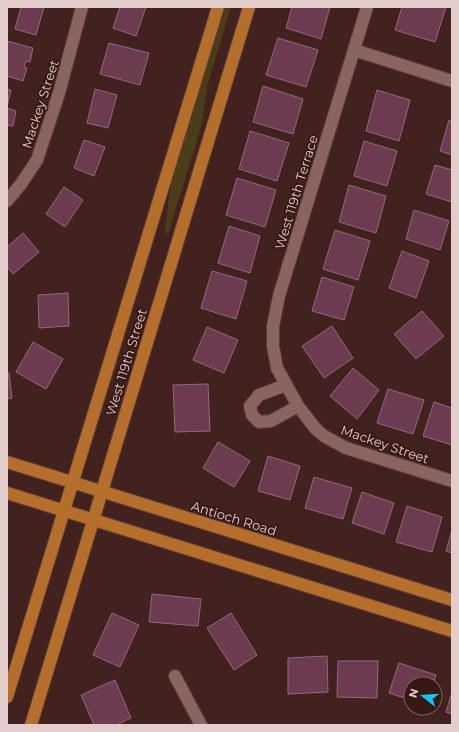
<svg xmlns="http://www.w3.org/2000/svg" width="459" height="732" viewBox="0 0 459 732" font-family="Montserrat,sans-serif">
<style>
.green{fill:#4a3e18}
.building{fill:#6d3b50;stroke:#8f6b79}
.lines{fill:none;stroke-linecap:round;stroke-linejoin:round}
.minor-casing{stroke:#583d3a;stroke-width:14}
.major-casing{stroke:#583d3a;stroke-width:14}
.minor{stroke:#8a645f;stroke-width:12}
.major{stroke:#b56f2b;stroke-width:12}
.labels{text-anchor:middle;stroke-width:3.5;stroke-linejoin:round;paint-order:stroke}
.street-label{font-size:13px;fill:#e2cdca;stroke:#371815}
</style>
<rect width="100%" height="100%" fill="#42221e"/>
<path class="green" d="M224,7h7l-24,80 -5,36 -4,14 -30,97 -3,-1 4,-37 4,-19z"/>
<path class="building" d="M21,7h23l-8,28 -21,-6z
M120,7h26l-10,29 -23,-8z
M292,7h38l-9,32 -35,-11z
M402,7h44l-11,35 -40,-12z
M278,38l40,12 -12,37 -40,-12z
M7,41l26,7 -3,14 -4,-1 -2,6 3,1 -4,13 -16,-5z
M109,43l40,10 -9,32 -40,-11z
M263,86l40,13 -10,35 -40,-12z
M7,89l4,1 -4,17z
M95,89l22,6 -9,33 -21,-5z
M377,90l33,10 -11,41 -33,-10z
M7,108l9,3 -3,15 -6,-1z
M449,120l3,1v34l-12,-4z
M250,131l39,12 -12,38 -38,-12z
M84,140l21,7 -11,29 -20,-8z
M364,141l33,10 -10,35 -33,-10z
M435,165l17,5v32l-26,-8z
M237,178l39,12 -11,37 -39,-12z
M349,185l37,11 -10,37 -37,-11z
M64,187l19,13 -18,27 -19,-13z
M414,210l35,11 -9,29 -34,-11z
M229,226l31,10 -10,37 -32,-10z
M335,230l35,11 -12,39 -35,-11z
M23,233l16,19 -26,22 -6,-7v-20z
M402,251l27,10 -13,37 -27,-10z
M212,271l35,10 -11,38 -35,-11z
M322,277l32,10 -10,33 -32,-9z
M68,293l1,33 -30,2 -1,-33z
M422,311l22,25 -28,23 -22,-25z
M332,326l21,32 -29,20 -22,-32z
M207,327l31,13 -14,33 -31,-13z
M33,342l30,17 -17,30 -30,-17z
M353,368l26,22 -22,29 -27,-23z
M7,373h2l3,25 -5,1z
M208,384l2,47 -35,1 -2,-47z
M388,389l36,11 -11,34 -36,-11z
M434,402l18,6v37l-29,-9z
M218,442l32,19 -16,26 -31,-19z
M268,456l32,10 -10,34 -32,-9z
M314,477l38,11 -9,31 -38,-11z
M362,492l32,11 -10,31 -32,-11z
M407,506l35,11 -10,35 -36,-10z
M452,530v23l-6,-2z
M152,594l49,5 -3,27 -49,-4z
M112,613l27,12 -19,42 -27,-12z
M231,613l26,42 -23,15 -27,-42z
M327,656l1,36 -40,2v-36z
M338,661h40l-1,37 -40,-1z
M399,663l37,12 -3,9h-22v16l-22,-7z
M115,680l16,38 -15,7h-22l-13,-30z
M452,692v22l-6,-2z"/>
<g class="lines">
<g class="minor-casing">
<path id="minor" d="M367,7l-88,289 -6,30v20l4,22 21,38 17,22 9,8 22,12 106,33
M354,50l98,31
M7,201l14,-17 16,-24 22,-67 23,-86
M286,385l-27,10 -9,11 2,9 7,7 12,-1 27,-15
M175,676l26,49"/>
</g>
<g class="major-casing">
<path id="major" d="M7,462l445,138
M7,493l445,138
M7,697l211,-690
M31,725l218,-718"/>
</g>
<use href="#minor" class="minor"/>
<use href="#major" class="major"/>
</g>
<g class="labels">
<g class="street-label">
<text transform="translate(40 104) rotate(-72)" y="5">Mackey Street</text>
<text transform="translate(296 192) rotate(-73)" y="5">West 119th Terrace</text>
<text transform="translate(126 362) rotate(-73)" y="5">West 119th Street</text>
<text transform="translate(385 444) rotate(19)" y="5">Mackey Street</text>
<text transform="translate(234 518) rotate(17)" y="5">Antioch Road</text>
</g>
</g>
<rect width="459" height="732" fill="none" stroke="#e2cdca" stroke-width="16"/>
<g transform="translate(423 696) rotate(287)"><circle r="19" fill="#371815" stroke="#7b605d"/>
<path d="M0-3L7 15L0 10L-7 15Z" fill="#0acafa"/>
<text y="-6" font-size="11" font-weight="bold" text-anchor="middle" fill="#e2cdca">N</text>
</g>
</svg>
